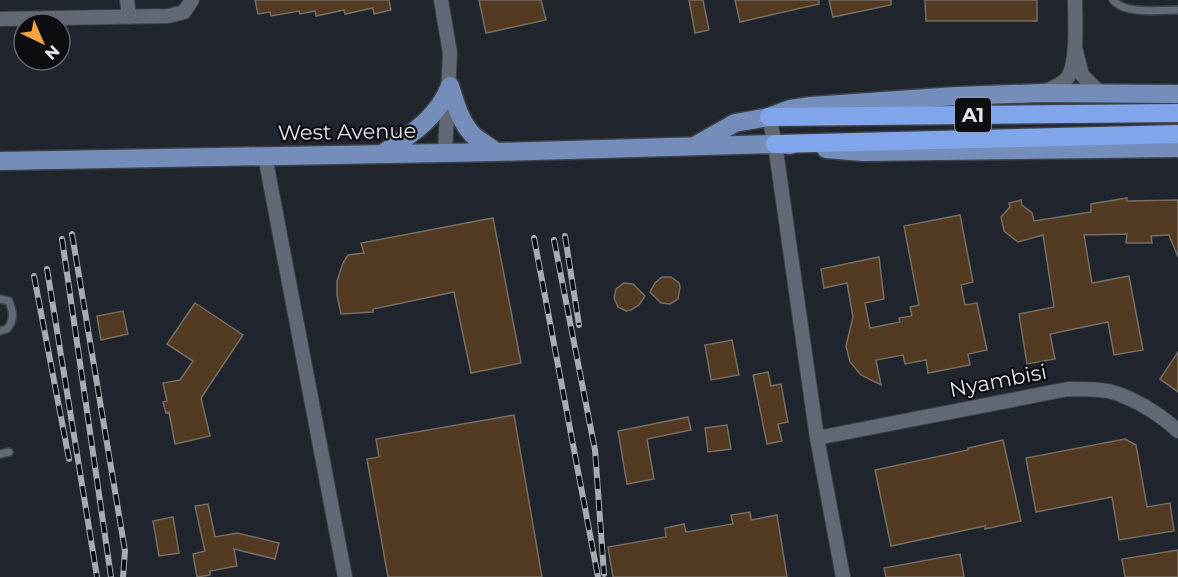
<svg xmlns="http://www.w3.org/2000/svg" width="1178" height="577" viewBox="0 0 1178 577" font-family="Montserrat,sans-serif">
<style>
.building{fill:#523b22;stroke:#766d63;stroke-width:1.5}
.lines{fill:none;stroke-linecap:round;stroke-linejoin:round}
.lane-casing{stroke:#3d424a;stroke-width:10}
.street-casing{stroke:#3d424a;stroke-width:16}
.primary-casing{stroke:#3d424a;stroke-width:21}
.highway-casing{stroke:#3d424a;stroke-width:21}
.lane{stroke:#636974;stroke-width:7}
.street{stroke:#636974;stroke-width:14}
.primary{stroke:#758dbb;stroke-width:18}
.highway{stroke:#81a5eb;stroke-width:18}
.rail-casing{stroke:#a7abb2;stroke-width:6}
.rail{stroke:#0c0e12;stroke-width:4;stroke-dasharray:11;stroke-linecap:butt}
.labels{text-anchor:middle;stroke-width:4.5;stroke-linejoin:round;paint-order:stroke}
.shield{fill:#0c0e12;stroke:#a2a5ab;stroke-width:1.5}
.shield-label{font-size:20px;font-weight:bold;fill:#e3e6ed}
.street-label{font-size:21px;fill:#e3e6ed;stroke:#0c0e12}
</style>
<rect width="100%" height="100%" fill="#20252e"/>
<path class="building" d="M255,0h134l2,10 -17,4 -1,-6 -28,6 -1,-4 -28,6 -1,-5 -15,3 -1,-3 -28,5 -1,-4 -12,2z
M479,0h62l5,20 -60,13z
M689,0h14l6,30 -14,3z
M735,0h84v4l-79,18z
M829,0h62v5l-58,12z
M925,0h112v21h-111z
M1127,198v3l51,-1v57l-9,-22 -18,1 1,7h-26l1,-9 -43,1 8,48 37,-7 14,74 -29,5 -6,-33 -58,12 5,25 -28,5 -8,-50 35,-7 -11,-72 -25,7 -14,-11 -3,-14 9,-10 -1,-4 12,-3 1,5 10,8 2,8 57,-9v-8z
M960,215l13,67 -12,3 4,20 12,-2 10,47 -19,4 2,11 -42,8 -2,-13 -21,4 -2,-9 -27,5 5,25 -20,-10 -11,-13 -4,-16 7,-29 -6,-34 -23,5 -3,-19 58,-12 5,42 -19,4 5,25 30,-6 -1,-4 13,-2 -2,-9 9,-2 -15,-79z
M493,218l28,145 -50,10 -17,-81 -81,17v3l-32,2 -4,-19v-14l6,-18 5,-8 16,-2 -3,-10z
M662,277h9l8,6 1,4 -2,12 -8,5 -9,-1 -11,-11 5,-9z
M624,283l9,1 12,12 -6,9 -8,5 -5,1 -8,-4 -4,-9 2,-9z
M195,303l48,32 -42,63 9,38 -35,8 -6,-32 -3,1 -3,-11 4,-1 -4,-18 17,-3 13,-19 -26,-17z
M123,311l5,23 -27,6 -4,-24z
M732,340l7,35 -28,5 -6,-35z
M1178,352v40l-18,-13z
M768,372l3,14 10,-2 7,38 -10,2 4,17 -15,3 -14,-69z
M514,415l28,162h-154l-21,-118 12,-2 -3,-18z
M688,417l3,13 -44,9 7,40 -27,5 -9,-53z
M727,425l4,24 -23,3 -3,-24z
M1125,439l11,6 11,62 23,-4 4,28 -55,9 -7,-43 -76,15 -10,-54z
M1003,440l18,81 -36,8v-3l-94,20 -16,-76 93,-20v-2z
M208,504l7,33 22,-4 42,10 -4,16 -41,-10 3,17 -27,5v4l-13,2 -4,-23 12,-3 -10,-45z
M750,512l1,8 26,-5 10,62h-174l-5,-30 58,-10 -1,-9 19,-4 2,8 47,-8 -2,-9z
M173,517l6,36 -20,3 -6,-35z
M1178,550v27h-53l-3,-18z
M960,554l4,23h-78l-2,-9z"/>
<g class="lines">
<g class="lane-casing">
<path id="lane" d="M1113,0c12,15 47,10 65,10
M0,299l9,2c4,11 6,18 -2,28l-7,2
M0,454l9,-2"/>
</g>
<g class="street-casing">
<path id="street" d="M127,0l2,17
M441,0l9,53 -5,99
M0,19l168,-3 16,-4 8,-12
M1076,51l6,24 18,18
M1043,92c8,-3 19,-7 25,-15 10,-16 7,-58 7,-77
M769,117l6,27 42,294 26,139
M265,156l80,421
M817,438l251,-49c10,0 22,0 32,1 26,2 60,24 78,41"/>
</g>
<g class="primary-casing">
<path id="primary" d="M450,86c5,16 10,35 22,48 7,7 16,11 24,18
M696,145l39,-22 34,-6 21,-8 21,-3 145,-10 85,-3 137,1
M826,149l37,3 315,-4
M382,154c28,-19 55,-35 68,-68
M0,161l496,-9 279,-8 15,1"/>
</g>
<g class="highway-casing">
<path id="highway" d="M769,117l409,-4
M775,144l403,-10"/>
</g>
<use href="#lane" class="lane"/>
<use href="#street" class="street"/>
<use href="#primary" class="primary"/>
<use href="#highway" class="highway"/>
<g class="rail-casing">
<path id="rail" d="M72,234l53,317 -2,26
M565,236l14,89
M534,238l64,339
M62,239l49,338
M554,240l41,210 9,124
M47,269l50,308
M34,276l35,183"/>
</g>
<use href="#rail" class="rail"/>
</g>
<g class="labels">
<rect class="shield" x="955" y="98" width="36" height="34" rx="4.5"/>
<g class="shield-label">
<text x="973" y="122">A1</text>
</g>
<g class="street-label">
<text transform="translate(347 132) rotate(-1)" y="7">West Avenue</text>
<text transform="translate(998 381) rotate(-11)" y="7">Nyambisi</text>
</g>
</g>
<g transform="translate(42 42) rotate(136)"><circle r="28" fill="#0c0e12" stroke="#62646a" stroke-width="1.5"/>
<path d="M0-4.5L10 22L0 15L-10 22Z" fill="#f4a344"/>
<text y="-9" font-size="16" font-weight="bold" text-anchor="middle" fill="#e3e6ed">N</text>
</g>
</svg>
